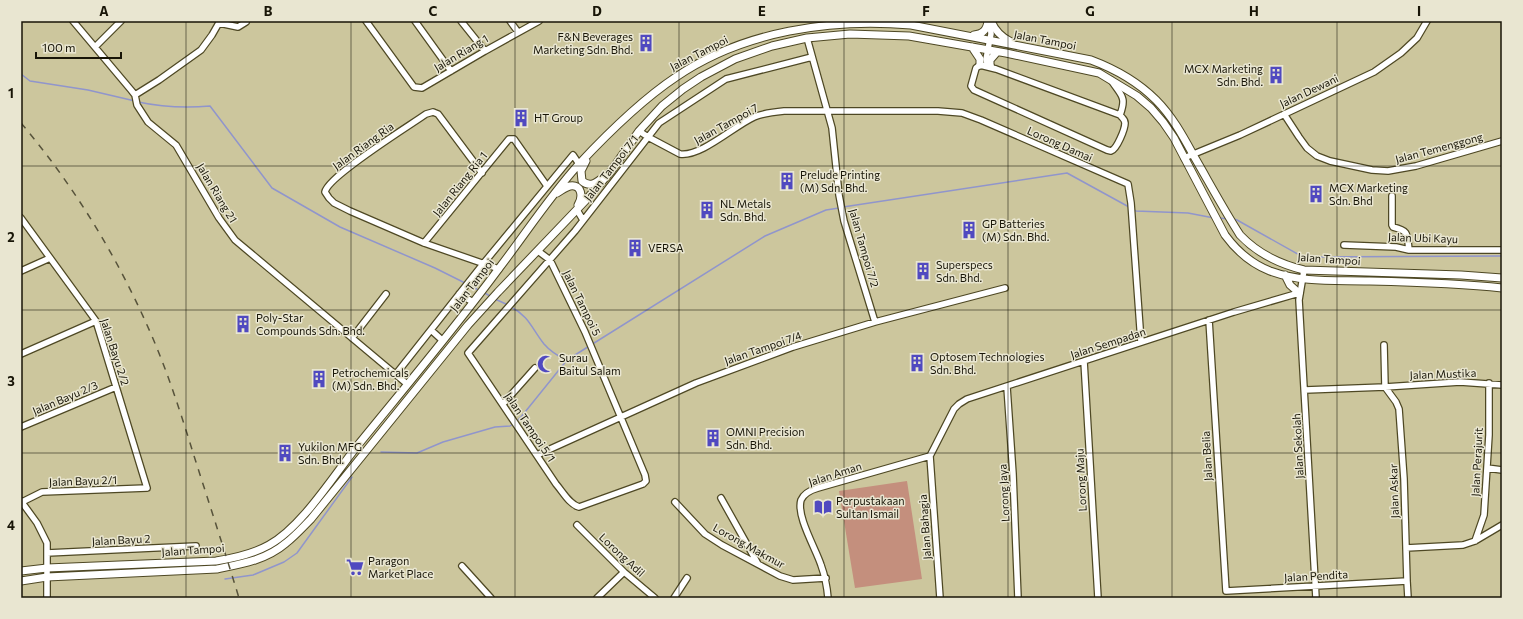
<svg xmlns="http://www.w3.org/2000/svg" width="1523" height="619" viewBox="0 0 1523 619" font-family="Commissioner,sans-serif">
<style>
.park{fill:#c48f7d}
.lines{fill:none;stroke-linecap:round;stroke-linejoin:round}
.stream{stroke:#9095cc;stroke-width:1.5}
.minor-casing{stroke:#4e4824;stroke-width:8}
.major-casing{stroke:#4e4824;stroke-width:9}
.minor{stroke:#fff;stroke-width:5.5}
.major{stroke:#fff;stroke-width:7}
.rail{stroke:#57533b;stroke-width:1.5;stroke-dasharray:7 7;stroke-linecap:butt}
.grid{fill:none;stroke:#181507;stroke-width:1;stroke-opacity:0.55}
.labels{text-anchor:middle;stroke-width:3;stroke-linejoin:round;paint-order:stroke}
.poi-label{font-size:11px;fill:#181507;stroke:#e9e6d1;text-anchor:start}
.street-label{font-size:11px;fill:#181507;stroke:#e9e6d1}
.neatline{fill:none;stroke:#181507;stroke-width:1.5}
.grid-label{font-size:13px;text-anchor:middle;font-weight:bold;fill:#181507}
</style>
<rect width="100%" height="100%" fill="#ccc69d"/>
<path class="park" d="M907,481l15,98 -67,9 -16,-97z"/>
<g class="lines">
<path class="stream" d="M21,74l9,7 58,9 47,11
M138,102c24,5 48,6 72,4l62,82 68,39 95,41 30,15
M843,207l224,-34 62,34
M1133,209l3,2 52,2 26,5
M1220,218l8,1
M1234,219l3,1 66,37 199,-1
M469,285l11,6
M483,292l7,4
M495,299l13,6
M511,307c18,9 21,22 33,37 6,7 14,12 22,16
M517,421l4,-4 46,-57 198,-124 61,-26 13,-2
M381,452l36,1 26,-11 52,-15 15,-1 4,-3
M225,579l28,-4 31,-13 13,-9 55,-76"/>
<g class="minor-casing">
<path id="minor" d="M73,21l58,69 4,5 2,10 11,17 28,23 43,73 16,22 172,144
M366,21l48,66 8,1 63,-37 54,-30
M415,21l36,50
M461,21l24,30
M510,21l8,11
M990,21l1,13 -5,25 1,4 4,3
M219,23l19,4 8,-5
M807,38l25,90 7,67 5,26 31,101
M95,47l26,-26
M980,65l16,4 124,46c2,3 5,4 5,8 0,6 -8,26 -14,28l-4,-1 -133,-60 -3,-4 5,-18z
M1111,80c10,16 16,16 9,35
M135,95l24,-15 42,-30 11,-15 8,-14
M1284,114l15,23 8,11 10,8 13,5 42,9 16,1 28,-5 86,-25
M639,131l9,6 32,17c21,3 54,-28 74,-37 10,-4 19,-5 30,-6h154l24,2 19,7 147,64 3,19 10,139
M1184,158l56,-23 134,-63 27,-19 16,-15 10,-17
M482,173l-44,-59 -5,-2 -7,2c-17,12 -98,62 -101,78l4,6 5,5 16,8 74,32 75,26
M1392,196v29l1,2c16,4 14,7 16,23
M577,210l6,10
M21,218l75,103 51,167 -105,4 -20,10
M424,243l85,-104h5l33,47
M1344,245l52,2 13,3h93
M538,251l12,9 35,72 60,143 1,6 -3,3 -64,23c-10,-3 -16,-15 -23,-23l-88,-131 107,-122 84,-108 67,-44 86,-22
M1304,270l-5,30 17,298
M21,271l29,-13
M459,294l14,8
M1209,320l17,271 181,-10
M431,330l11,10
M352,338l34,-44
M1384,345l1,42 11,15 3,7 5,70 3,102 1,17
M21,354l75,-33
M1084,361l14,237
M396,374l87,-110 90,-109 6,9
M1007,387l6,87 5,124
M1305,390l80,-3 75,-5 42,3
M503,404l32,-36
M21,427l95,-40
M537,455l159,-72 97,-36 82,-25 130,-34
M930,456l24,-47 5,-5 8,-5 267,-87 65,-19
M930,456l10,142
M1487,468l15,2
M721,498l37,66
M21,501l16,22 10,20v55
M675,502l30,32 17,11 58,31 13,4 33,-2
M577,525l47,47 31,26
M1475,541l9,-26 5,-80v-52
M1406,548l57,-3 12,-4 27,-16
M47,553l149,-7
M462,566l29,32
M597,598l27,-26
M674,598l13,-20
M828,598c-1,-12 -3,-22 -7,-33 -5,-16 -25,-49 -20,-65 3,-7 10,-10 17,-12l112,-32"/>
</g>
<g class="major-casing">
<path id="major" d="M991,21c4,10 10,16 20,21
M974,35c9,-1 13,-5 14,-14
M972,47l8,12v6
M990,65v-5l7,-8
M586,161l-5,10 1,10c7,6 13,3 19,-2
M557,193c4,-2 8,-6 13,-7 12,-2 13,11 8,19
M1285,275l5,10 9,8
M21,571l26,-3 169,-7c19,-3 37,-7 53,-16 33,-18 65,-70 89,-100 48,-59 97,-117 142,-178 26,-34 50,-71 79,-103 29,-31 61,-63 97,-87 67,-46 156,-59 235,-52l180,35c24,9 47,22 65,40 17,17 28,38 39,58 15,26 29,52 45,77 18,19 39,29 64,35l157,5 41,3
M21,581l26,-4 170,-8c25,-5 49,-9 69,-26 9,-7 17,-16 25,-24l157,-194 30,-33 88,-92 25,-29 28,-40 23,-25 21,-17 18,-12 34,-18 37,-13 35,-8 43,-4 59,2 97,17 93,20 38,23 14,12 12,14 11,16 51,97c11,15 27,29 45,36 33,12 64,9 99,10 44,1 89,2 133,7"/>
</g>
<use href="#minor" class="minor"/>
<use href="#major" class="major"/>
<path class="rail" d="M21,123c51,60 94,130 126,202 20,44 34,89 48,134 15,47 30,93 44,139"/>
</g>
<path class="grid" d="M186,21v577M351,21v577M515,21v577M679,21v577M844,21v577M1008,21v577M1172,21v577M1337,21v577M21,166h1481M21,310h1481M21,453h1481"/>
<defs>
<g id="building-bare" transform="scale(1.38)"><path d="M-4-6H4V6H1V3H-1V6H-4ZM-2.5-4.3h1.7v1.8h-1.7ZM.8-4.3h1.7v1.8H.8ZM-2.5-1h1.7V.8h-1.7ZM.8-1h1.7V.8H.8Z" fill="#5049c0" stroke="#e9e6d1" stroke-width="2.5" paint-order="stroke"/></g>
<g id="mosque-bare" transform="scale(1.38)"><path d="M3.5-4.9A6 6 0 1 0 3.5 4.9A5 5 0 1 1 3.5-4.9Z" fill="#5049c0" stroke="#e9e6d1" stroke-width="2.5" paint-order="stroke"/></g>
<g id="library-bare" transform="scale(1.38)"><path d="M-6-4Q-3-5.5-.7-3.5V5Q-3 3-6 4ZM6-4Q3-5.5 .7-3.5V5Q3 3 6 4Z" fill="#5049c0" stroke="#e9e6d1" stroke-width="2.5" paint-order="stroke"/></g>
<g id="supermarket-bare" transform="scale(1.38)"><path d="M-6-5.5h2.5l.6 2H6L4.5 2H-2.5L-4.4-4H-6ZM-1.5 3.2a1.3 1.3 0 1 0 .1 0ZM3 3.2a1.3 1.3 0 1 0 .1 0Z" fill="#5049c0" stroke="#e9e6d1" stroke-width="2.5" paint-order="stroke"/></g>
</defs>
<g fill-rule="evenodd">
<use href="#building-bare" x="646" y="43"/>
<use href="#building-bare" x="1276" y="75"/>
<use href="#building-bare" x="521" y="118"/>
<use href="#building-bare" x="787" y="181"/>
<use href="#building-bare" x="1316" y="194"/>
<use href="#building-bare" x="707" y="210"/>
<use href="#building-bare" x="969" y="230"/>
<use href="#building-bare" x="635" y="248"/>
<use href="#building-bare" x="923" y="271"/>
<use href="#building-bare" x="243" y="324"/>
<use href="#building-bare" x="917" y="363"/>
<use href="#mosque-bare" x="546" y="364"/>
<use href="#building-bare" x="319" y="379"/>
<use href="#building-bare" x="713" y="438"/>
<use href="#building-bare" x="285" y="453"/>
<use href="#library-bare" x="823" y="507"/>
<use href="#supermarket-bare" x="355" y="567"/>
</g>
<g class="labels">
<g class="poi-label">
<text x="633" y="41" text-anchor="end">F&amp;N Beverages<tspan x="633" dy="13">Marketing Sdn. Bhd.</tspan></text>
<text x="1263" y="73" text-anchor="end">MCX Marketing<tspan x="1263" dy="13">Sdn. Bhd.</tspan></text>
<text x="534" y="122">HT Group</text>
<text x="800" y="179">Prelude Printing<tspan x="800" dy="13">(M) Sdn. Bhd.</tspan></text>
<text x="1329" y="192">MCX Marketing<tspan x="1329" dy="13">Sdn. Bhd</tspan></text>
<text x="720" y="208">NL Metals<tspan x="720" dy="13">Sdn. Bhd.</tspan></text>
<text x="982" y="228">GP Batteries<tspan x="982" dy="13">(M) Sdn. Bhd.</tspan></text>
<text x="648" y="252">VERSA</text>
<text x="936" y="269">Superspecs<tspan x="936" dy="13">Sdn. Bhd.</tspan></text>
<text x="256" y="322">Poly-Star<tspan x="256" dy="13">Compounds Sdn. Bhd.</tspan></text>
<text x="930" y="361">Optosem Technologies<tspan x="930" dy="13">Sdn. Bhd.</tspan></text>
<text x="559" y="362">Surau<tspan x="559" dy="13">Baitul Salam</tspan></text>
<text x="332" y="377">Petrochemicals<tspan x="332" dy="13">(M) Sdn. Bhd.</tspan></text>
<text x="726" y="436">OMNI Precision<tspan x="726" dy="13">Sdn. Bhd.</tspan></text>
<text x="298" y="451">Yukilon MFG<tspan x="298" dy="13">Sdn. Bhd.</tspan></text>
<text x="836" y="505">Perpustakaan<tspan x="836" dy="13">Sultan Ismail</tspan></text>
<text x="368" y="565">Paragon<tspan x="368" dy="13">Market Place</tspan></text>
</g>
<g class="street-label">
<text transform="translate(1045 40) rotate(11)" y="4">Jalan Tampoi</text>
<text transform="translate(461 53) rotate(-31)" y="4">Jalan Riang 1</text>
<text transform="translate(699 53) rotate(-27)" y="4">Jalan Tampoi</text>
<text transform="translate(1309 91) rotate(-25)" y="4">Jalan Dewani</text>
<text transform="translate(726 124) rotate(-29)" y="4">Jalan Tampoi 7</text>
<text transform="translate(1060 144) rotate(24)" y="4">Lorong Damai</text>
<text transform="translate(363 146) rotate(-36)" y="4">Jalan Riang Ria</text>
<text transform="translate(1439 148) rotate(-15)" y="4">Jalan Temenggong</text>
<text transform="translate(611 168) rotate(-52)" y="4">Jalan Tampoi 7/1</text>
<text transform="translate(460 184) rotate(-51)" y="4">Jalan Riang Ria 1</text>
<text transform="translate(217 193) rotate(59)" y="4">Jalan Riang 21</text>
<text transform="translate(1423 238) rotate(2)" y="4">Jalan Ubi Kayu</text>
<text transform="translate(864 248) rotate(74)" y="4">Jalan Tampoi 7/2</text>
<text transform="translate(1329 259) rotate(4)" y="4">Jalan Tampoi</text>
<text transform="translate(472 285) rotate(-52)" y="4">Jalan Tampoi</text>
<text transform="translate(582 303) rotate(64)" y="4">Jalan Tampoi 5</text>
<text transform="translate(1108 343) rotate(-18)" y="4">Jalan Sempadan</text>
<text transform="translate(763 348) rotate(-19)" y="4">Jalan Tampoi 7/4</text>
<text transform="translate(115 352) rotate(72)" y="4">Jalan Bayu 2/2</text>
<text transform="translate(1443 374) rotate(-2)" y="4">Jalan Mustika</text>
<text transform="translate(65 398) rotate(-23)" y="4">Jalan Bayu 2/3</text>
<text transform="translate(530 427) rotate(56)" y="4">Jalan Tampoi 5/1</text>
<text transform="translate(1298 446) rotate(-93)" y="4">Jalan Sekolah</text>
<text transform="translate(1207 456) rotate(-93)" y="4">Jalan Belia</text>
<text transform="translate(1477 462) rotate(-87)" y="4">Jalan Perajurit</text>
<text transform="translate(835 474) rotate(-18)" y="4">Jalan Aman</text>
<text transform="translate(1081 480) rotate(-93)" y="4">Lorong Maju</text>
<text transform="translate(83 481) rotate(-2)" y="4">Jalan Bayu 2/1</text>
<text transform="translate(1394 491) rotate(-92)" y="4">Jalan Askar</text>
<text transform="translate(1004 493) rotate(-93)" y="4">Lorong Jaya</text>
<text transform="translate(925 527) rotate(-94)" y="4">Jalan Bahagia</text>
<text transform="translate(121 540) rotate(-3)" y="4">Jalan Bayu 2</text>
<text transform="translate(749 546) rotate(29)" y="4">Lorong Makmur</text>
<text transform="translate(193 550) rotate(-4)" y="4">Jalan Tampoi</text>
<text transform="translate(622 555) rotate(43)" y="4">Lorong Adil</text>
<text transform="translate(1316 576) rotate(-3)" y="4">Jalan Pendita</text>
</g>
</g>
<rect width="1523" height="619" fill="none" stroke="#e9e6d1" stroke-width="44"/>
<path d="M36 52v6h85v-6" fill="none" stroke="#181507" stroke-width="2"/>
<text x="42" y="52" font-size="12" fill="#181507" stroke="#e9e6d1" stroke-width="3" paint-order="stroke">100 m</text>
<rect x="22" y="22" width="1479" height="575" class="neatline"/>
<g class="grid-label">
<text x="104" y="16">A</text>
<text x="268" y="16">B</text>
<text x="433" y="16">C</text>
<text x="597" y="16">D</text>
<text x="762" y="16">E</text>
<text x="926" y="16">F</text>
<text x="1090" y="16">G</text>
<text x="1254" y="16">H</text>
<text x="1419" y="16">I</text>
<text x="11" y="98">1</text>
<text x="11" y="242">2</text>
<text x="11" y="386">3</text>
<text x="11" y="530">4</text>
</g>
</svg>
